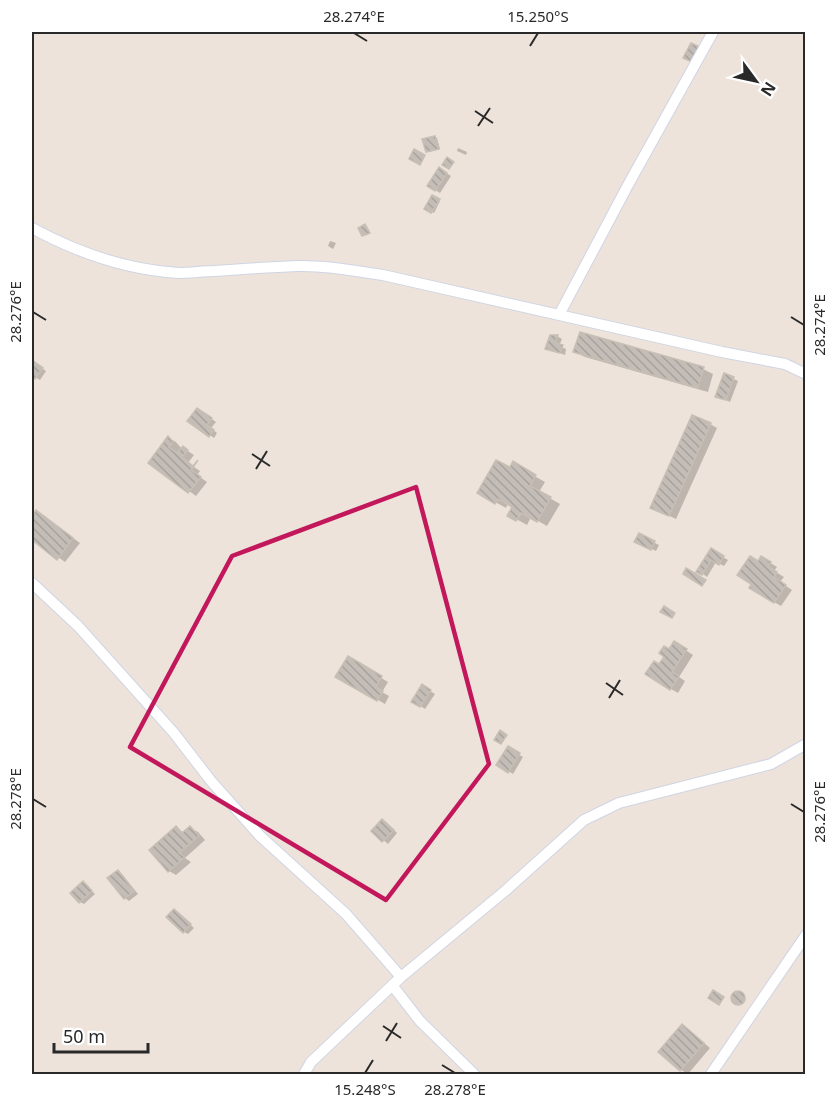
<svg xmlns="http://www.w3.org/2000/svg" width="837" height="1106" viewBox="0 0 837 1106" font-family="'Noto Sans',sans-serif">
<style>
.shadow{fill:#0003}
.building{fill:url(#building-back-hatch);stroke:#c8bfb4;stroke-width:1.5}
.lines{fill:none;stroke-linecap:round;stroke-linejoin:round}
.street-casing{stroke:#cfd5e4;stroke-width:12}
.street{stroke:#fff;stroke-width:10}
.marked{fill:none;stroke:#c2185b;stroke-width:4.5;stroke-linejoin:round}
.ticks{fill:none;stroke:#292929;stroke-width:2}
.neatline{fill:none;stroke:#292929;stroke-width:2}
.ticks-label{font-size:15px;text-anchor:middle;fill:#292929}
</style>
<defs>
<pattern id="building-back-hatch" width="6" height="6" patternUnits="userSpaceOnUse" patternTransform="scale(1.5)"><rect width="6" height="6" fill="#c4bdb7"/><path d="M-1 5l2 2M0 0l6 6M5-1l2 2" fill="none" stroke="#a8a29d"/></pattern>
</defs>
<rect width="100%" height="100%" fill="#ede3da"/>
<path class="shadow" d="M435,137l2,1 3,11 -11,3 -2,-1z
M458,148l9,4 -1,3 -9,-4z
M440,169l11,7 -11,17 -11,-7z
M433,197l7,4 -6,12 -8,-4z
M330,241l6,2 -3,6 -5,-3z
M557,336l5,3 -3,7 7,3 -1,6 -18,-7z
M575,352l128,17 10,5 -5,18 -123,-35z
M32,361l14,10 -6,9 -8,-5z
M725,375l13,6 -8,21 -8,-4z
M202,412l14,10 -5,6 6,5 -3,5 -4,-3z
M710,424l7,4 -41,91 -17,-8z
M169,438l7,4 6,7 1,-1 11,7 -6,8 12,8 -3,4 10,7 -11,14 -46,-34z
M513,464l32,18 -6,10 21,12 -13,22 -16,-9 -4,8 -18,-10 5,-9 -6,-3 -2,5 -27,-15 31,-24z
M37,512l43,31 -15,19 -33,-24v-19z
M639,535l20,10 -3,6 -20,-10z
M711,550l17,10 -4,6 -8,-4 -9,15 -8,-6z
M762,558l15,9 -3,4 10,6 -4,5 12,8 -11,16 -7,-4 -15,-39z
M675,643l18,12 -14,22 6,4 -7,12 -7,-4 -11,-23z
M348,658l40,24 -6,10 7,4 -4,8 -48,-28z
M422,686l13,8 -10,15 -12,-8z
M508,748l15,9 -10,17 -15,-9z
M387,823l10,10 -9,11 -15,-13z
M176,828l9,5 5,-5 8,4 7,8 -20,18 6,4 -15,13 -7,-4z
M118,872l4,2 16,20 -9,7 -4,-3 -16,-20z
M83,883l12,11 -11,10 -4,-2z
M178,913l16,15 -6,6 -4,-2z
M734.5 999a5.5 5.5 0 1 1 11 0a5.5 5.5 0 1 1-11 0Z
M682,1026l7,4 21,18 -22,26 -7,-4z"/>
<path class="building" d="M691,43l9,4 -8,15 -9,-4z
M435,136l4,13 -13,3 -4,-13z
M414,149l11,6 -5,10 -11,-6z
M447,157l7,5 -5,7 -7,-4z
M439,167l8,6 -12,18 -8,-5z
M432,195l8,4 -9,14 -7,-4z
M365,224l5,9 -8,3 -4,-8z
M580,332l124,35 -6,21 -125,-36z
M550,335h8l-3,8 8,2 -3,8 -15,-4z
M32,360l11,8 -8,11 -3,-2z
M724,373l10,4 -8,23 -11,-3z
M197,408l15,10 -5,7 7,5 -5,7 -22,-16z
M692,415l19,8 -42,93 -19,-8z
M168,436l5,6 -4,5 8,6 6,-7 5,4 -6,7 11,9 5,-6 -7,10 10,7 -13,16 -40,-30z
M496,460l14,7 3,-6 23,14 -6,11 21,11 -14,25 -16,-9 -5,8 -9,-5 5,-9 -14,-8 -3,5 -18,-11z
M36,510l37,28 -16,22 -25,-20v-24z
M639,533l16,8 -4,9 -17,-8z
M711,548l13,8 -5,9 -8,-5 -9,15 -6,-3z
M750,556l8,5 3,-5 10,6 -3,4 9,6 -3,5 12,8 -12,18 -25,-15 2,-4 -14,-9z
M686,568l20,12 -4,6 -19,-12z
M664,606l11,7 -3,5 -12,-6z
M674,641l13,8 -15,23 7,4 -9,14 -25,-16 9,-13 5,3 5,-7 -5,-4 5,-7 5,3z
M348,656l34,20 -6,11 7,4 -6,10 -42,-24z
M422,684l9,6 -11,17 -9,-5z
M500,730l7,5 -6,9 -7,-4z
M508,746l12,7 -12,20 -12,-8z
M382,819l12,11 -12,12 -11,-11z
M176,826l6,7 8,-7 9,10 -20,17 6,4 -17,15 -19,-22z
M118,870l16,21 -10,8 -17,-21z
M83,881l9,10 -13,12 -9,-10z
M174,909l17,15 -8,9 -17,-16z
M713,990l11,7 -5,8 -11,-7z
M731 998a7 7 0 1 1 14 0a7 7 0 1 1-14 0Z
M682,1024l22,19 -24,28 -22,-19z"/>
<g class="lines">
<g class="street-casing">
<path id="street" d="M32,228c44,24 96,42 147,45 12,0 24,-2 36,-2 27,-2 55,-4 82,-5 29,-1 57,5 86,9l339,77 63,12 21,10
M559,315l69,-130 85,-153
M32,583l46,43 96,107 37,48 49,55 86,78 55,63
M392,985l28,36 54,53
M304,1074l7,-12 90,-85 104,-86 79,-71 35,-17 152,-39 35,-20
M711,1074l95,-139"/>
</g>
<use href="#street" class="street"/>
</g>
<path class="marked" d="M416,487l73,277 -103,136 -256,-153 102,-191z"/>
<path class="ticks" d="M354,33l13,8M530,46l8,-13M475,111l18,12M478,126l12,-18M33,312l13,8M791,317l13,8M252,454l18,12M256,469l11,-18M606,683l17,12M609,698l11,-18M33,799l13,8M791,804l13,8M383,1026l18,12M386,1041l11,-18M442,1065l13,8M365,1073l8,-13"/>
<rect width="837" height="1106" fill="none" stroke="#ffffff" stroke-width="66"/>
<g transform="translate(756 81) rotate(123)" stroke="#ffffff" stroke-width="4.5" paint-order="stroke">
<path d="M0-4.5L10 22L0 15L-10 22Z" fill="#292929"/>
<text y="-9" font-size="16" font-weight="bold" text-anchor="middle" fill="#292929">N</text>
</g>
<path d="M54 1043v9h94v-9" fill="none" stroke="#292929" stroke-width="3"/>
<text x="63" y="1043" font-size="18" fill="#292929" stroke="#ffffff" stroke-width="4.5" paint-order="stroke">50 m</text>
<rect x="33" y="33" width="771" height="1040" class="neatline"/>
<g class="ticks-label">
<text x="354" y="22">28.274°E</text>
<text x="538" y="22">15.250°S</text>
<text transform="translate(16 312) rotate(-90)" y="5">28.276°E</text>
<text transform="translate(820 325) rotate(-90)" y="5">28.274°E</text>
<text transform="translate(16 799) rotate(-90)" y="5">28.278°E</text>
<text transform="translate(820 812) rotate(-90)" y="5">28.276°E</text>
<text x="365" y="1095">15.248°S</text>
<text x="455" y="1095">28.278°E</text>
</g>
</svg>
